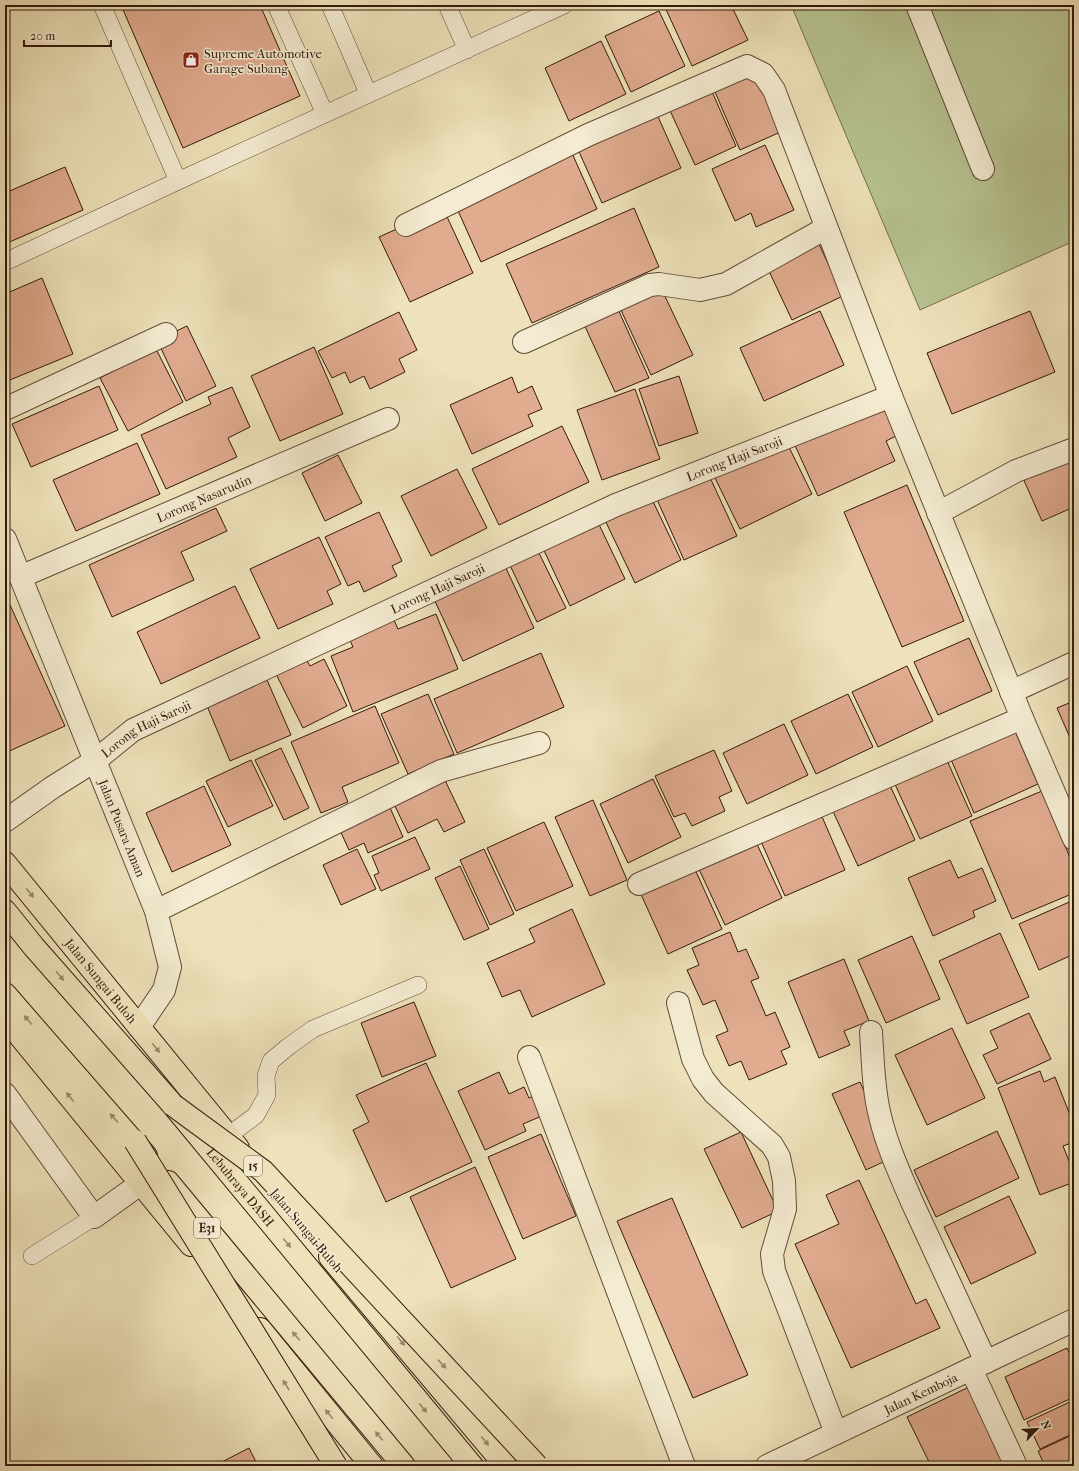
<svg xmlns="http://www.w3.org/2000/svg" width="1079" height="1471" viewBox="0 0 1079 1471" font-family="'IM FELL French Canon',serif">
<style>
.green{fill:#b7c391;stroke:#766e4e}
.building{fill:#e0ab8f;stroke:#34190c}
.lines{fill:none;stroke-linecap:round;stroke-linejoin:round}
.lane-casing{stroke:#624b38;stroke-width:18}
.street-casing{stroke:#624b38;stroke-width:24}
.highway-casing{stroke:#34190c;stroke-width:24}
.lane{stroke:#f4ecd2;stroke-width:17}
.street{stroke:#f4ecd2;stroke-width:22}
.highway{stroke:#eee2ba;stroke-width:22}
.highway-bridge-casing{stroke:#34190c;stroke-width:24;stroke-linecap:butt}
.highway-bridge{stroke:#eee2ba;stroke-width:22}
.oneway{fill:#9a886c}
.labels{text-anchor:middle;stroke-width:3;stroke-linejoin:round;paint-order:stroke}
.shield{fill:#f4ecd2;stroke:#6e5847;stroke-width:1}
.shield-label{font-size:12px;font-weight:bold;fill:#34190c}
.poi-label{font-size:13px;fill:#34190c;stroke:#f4ecd2;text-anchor:start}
.street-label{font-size:13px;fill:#34190c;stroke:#f4ecd2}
</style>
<rect width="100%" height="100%" fill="#eee2ba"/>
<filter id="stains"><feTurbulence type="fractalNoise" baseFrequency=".005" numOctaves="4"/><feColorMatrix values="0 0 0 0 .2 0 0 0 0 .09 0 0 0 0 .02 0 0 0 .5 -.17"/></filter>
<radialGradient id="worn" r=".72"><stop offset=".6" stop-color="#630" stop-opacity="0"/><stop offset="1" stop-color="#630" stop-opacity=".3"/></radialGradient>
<path class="green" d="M791,5h283v236l-154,69z"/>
<path class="building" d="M121,5h139l40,91 -117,52z
M664,5h67l17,35 -56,26z
M659,11l26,55 -54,26 -26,-56z
M601,41l25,53 -57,27 -24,-53z
M757,66l28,64 -45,20 -28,-65z
M709,85l27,61 -41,19 -28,-61z
M655,110l26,58 -79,35 -26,-58z
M765,145l29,65 -38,17 -5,-14 -16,8 -23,-52z
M571,151l26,58 -116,53 -26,-58z
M65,167l18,43 -78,34v-51z
M443,208l30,65 -63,29 -31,-65z
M634,208l25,59 -127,56 -26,-59z
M819,244l24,52 -51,24 -24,-51z
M42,278l31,76 -68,28v-88z
M661,288l32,67 -42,20 -31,-67z
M617,307l32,71 -34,14 -32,-70z
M820,311l24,54 -80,36 -24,-53z
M1030,311l25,61 -103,42 -25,-61z
M399,312l18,38 -18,9 6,13 -35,17 -6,-13 -14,7 -5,-11 -13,6 -14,-27z
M187,326l29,60 -30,15 -29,-61z
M314,347l29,67 -63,27 -29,-65z
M156,349l27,53 -55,29 -28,-53z
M679,376l19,57 -39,13 -20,-57z
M512,377l6,16 14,-7 10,23 -14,6 5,11 -61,28 -22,-49z
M99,386l19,44 -87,37 -19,-43z
M232,387l18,40 -22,11 9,19 -71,32 -25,-54 70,-31 -3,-7z
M635,389l25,70 -58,21 -25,-70z
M887,399l15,34 -16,8 9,20 -77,35 -25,-55z
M562,426l27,56 -90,43 -27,-56z
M785,439l27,55 -72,35 -27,-55z
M1074,442v65l-32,14 -24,-54z
M137,443l23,51 -84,37 -23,-51z
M338,455l24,48 -37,18 -23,-48z
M457,469l30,59 -56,28 -30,-60z
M707,471l30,65 -53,24 -29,-65z
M907,485l57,136 -62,26 -58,-135z
M649,493l32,67 -46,23 -32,-67z
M216,508l11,23 -46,21 13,28 -82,37 -23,-52z
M379,512l23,49 -10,5 5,10 -33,16 -5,-11 -11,5 -23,-49z
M595,516l30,63 -55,27 -30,-64z
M319,537l22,47 -14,7 6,13 -55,25 -28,-60z
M536,547l30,61 -29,14 -29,-61z
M504,564l30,64 -71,33 -30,-64z
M235,586l25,52 -99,46 -24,-52z
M5,594l60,132 -60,27z
M436,614l22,55 -105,43 -22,-56 22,-9 -5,-11 45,-18 5,11z
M969,638l23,53 -54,24 -24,-53z
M541,653l23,54 -107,46 -23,-54z
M306,659l4,7 14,-7 23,47 -44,22 -27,-54z
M907,666l26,55 -55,26 -26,-55z
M267,680l24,55 -61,26 -23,-55z
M428,694l26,60 -46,20 -27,-60z
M848,694l25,53 -57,27 -25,-53z
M1074,701v46l-17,-39z
M375,706l24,57 -57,24 6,15 -27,11 -30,-71z
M784,724l24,51 -61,29 -24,-51z
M1014,729l24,55 -64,29 -24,-56z
M281,748l28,60 -25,12 -29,-60z
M714,750l18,41 -13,6 6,14 -33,15 -7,-13 -11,4 -19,-41z
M945,756l27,60 -52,23 -27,-59z
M251,760l22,46 -45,21 -22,-46z
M442,774l23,48 -21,10 -7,-13 -29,14 -17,-35z
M653,779l28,58 -53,26 -28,-59z
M888,781l27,59 -57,26 -27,-59z
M204,786l27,59 -59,27 -26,-59z
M1042,791l32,76v26l-62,26 -42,-98z
M593,800l34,80 -37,16 -35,-79z
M388,803l15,34 -35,16 -4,-10 -15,7 -11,-24z
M820,812l25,58 -60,26 -25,-57z
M544,822l29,64 -57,25 -29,-63z
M415,837l15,32 -49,22 -7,-16 5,-2 -7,-17z
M755,840l27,58 -57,27 -27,-58z
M357,849l19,40 -35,16 -18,-40z
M484,849l30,65 -24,11 -30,-65z
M950,860l8,18 24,-10 14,33 -23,10 2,6 -42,19 -25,-58z
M693,865l29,64 -54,25 -29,-64z
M460,866l29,63 -25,11 -29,-62z
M1074,900v54l-35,16 -20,-46z
M572,909l33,75 -73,33 -12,-27 -18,7 -15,-34 48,-21 -6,-13z
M730,932l8,20 8,-3 13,29 -8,3 15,35 9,-4 15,35 -9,4 6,13 -38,16 -8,-19 -12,5 -13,-30 12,-5 -13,-31 -12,5 -16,-35 12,-5 -7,-17z
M1000,933l29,64 -62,27 -28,-63z
M912,936l28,63 -54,24 -28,-63z
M844,959l25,62 -25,10 6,14 -31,13 -31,-76z
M414,1002l22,54 -54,21 -21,-54z
M1029,1013l22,46 -54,25 -14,-29 15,-7 -8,-17z
M952,1028l33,70 -58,27 -32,-70z
M426,1063l46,99 -86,40 -33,-72 16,-8 -13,-27z
M1040,1071l4,11 11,-5 19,48v17l-11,4 11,27v9l-34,13 -42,-107z
M499,1072l10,22 15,-7 5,11 7,-3 8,20 -21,9 3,7 -41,19 -27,-59z
M860,1082l34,75 -28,13 -34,-76z
M997,1131l22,47 -83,39 -22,-47z
M741,1132l37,79 -36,17 -38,-79z
M541,1134l35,82 -53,23 -35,-82z
M475,1167l41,92 -65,29 -41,-91z
M859,1180l57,124 10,-5 14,29 -89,40 -56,-124 44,-20 -13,-29z
M1009,1196l27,57 -65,31 -27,-57z
M672,1198l76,177 -55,23 -76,-177z
M1067,1348l7,15v34l-50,23 -19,-43z
M973,1385l39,81h-81l-24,-49z
M1074,1400v33l-34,16 -13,-27z
M1074,1434v32h-29l-7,-15z
M249,1448l9,18h-44z"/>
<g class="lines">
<g class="lane-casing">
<path id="lane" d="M102,5l76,176
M276,5l49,109
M330,5l38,88
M447,5l20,45
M5,262l173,-81 386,-176
M228,1136l28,-21 11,-20 -1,-19 5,-15 18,-15 24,-17 105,-44
M32,1256l62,-39"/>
</g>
<g class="street-casing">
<g id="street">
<path d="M917,5l66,164"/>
<path d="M406,225l182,-90 159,-69 16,8 11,16 117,306 131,322 52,121"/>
<path d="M524,342l126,-57 9,-1 41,6 26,-6 100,-56"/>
<path d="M5,409l161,-75"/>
<path d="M938,513l78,-42 58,-22"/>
<path id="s1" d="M5,539l151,372 14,56 -6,23 -25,37"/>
<path id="s2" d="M20,577l368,-158"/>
<path d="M1011,692l63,-29"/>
<path id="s3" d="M5,821l48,-34 43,-27 37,-30 483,-225 275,-109"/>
<path d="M639,884l383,-166"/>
<path d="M156,911l285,-140 98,-28"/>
<path d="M678,1003l15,56 10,20 11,14 58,52 7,12 5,24 1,28 -13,45 2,17 62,162"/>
<path d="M871,1032c2,28 2,57 9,84 7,30 20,58 32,86 24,53 49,106 74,160"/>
<path d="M529,1057l155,409"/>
<path d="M5,1094l89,123 46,-33"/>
<path d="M971,1369l45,97"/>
<path id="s4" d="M767,1466l307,-146"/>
</g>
</g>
<g class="highway-casing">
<g id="highway">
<path id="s5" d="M5,863l233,285"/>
<path id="s6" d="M5,911l29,36 139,158 299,361"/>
<path d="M5,994l141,162"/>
<path d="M5,1018l186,227"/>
<path d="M168,1182l236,284"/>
<path d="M330,1257l176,209"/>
<path d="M260,1329l112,137"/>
</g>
</g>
<use href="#lane" class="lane"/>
<use href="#street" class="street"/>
<use href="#highway" class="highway"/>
<g class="highway-bridge-casing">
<path id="highway-bridge" d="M173,1105l90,66 274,295
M135,1141l201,325"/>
</g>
<use href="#highway-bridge" class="highway-bridge"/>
</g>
<defs><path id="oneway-solid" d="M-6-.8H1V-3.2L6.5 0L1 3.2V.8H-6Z"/></defs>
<g class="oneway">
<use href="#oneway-solid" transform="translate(30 893) rotate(51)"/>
<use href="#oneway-solid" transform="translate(60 976) rotate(49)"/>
<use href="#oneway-solid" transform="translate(28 1020) rotate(-131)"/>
<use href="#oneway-solid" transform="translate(156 1048) rotate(51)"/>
<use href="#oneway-solid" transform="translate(70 1097) rotate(-129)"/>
<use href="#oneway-solid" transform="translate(114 1118) rotate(-131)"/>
<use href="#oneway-solid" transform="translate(287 1243) rotate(50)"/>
<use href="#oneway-solid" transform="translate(296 1336) rotate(-130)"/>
<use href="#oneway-solid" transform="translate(401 1341) rotate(50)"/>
<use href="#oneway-solid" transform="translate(442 1364) rotate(47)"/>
<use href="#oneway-solid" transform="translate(286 1385) rotate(-122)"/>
<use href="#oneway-solid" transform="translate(423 1408) rotate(50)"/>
<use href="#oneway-solid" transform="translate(329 1414) rotate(-129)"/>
<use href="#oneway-solid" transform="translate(379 1436) rotate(-130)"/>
<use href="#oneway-solid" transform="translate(485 1441) rotate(50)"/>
</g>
<defs>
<g id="shop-square" transform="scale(0.9)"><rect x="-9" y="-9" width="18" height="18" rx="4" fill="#8f2418" stroke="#f4ecd2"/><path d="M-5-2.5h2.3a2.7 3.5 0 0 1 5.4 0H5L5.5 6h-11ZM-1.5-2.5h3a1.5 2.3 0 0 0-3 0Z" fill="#fff"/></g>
</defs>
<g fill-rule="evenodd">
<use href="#shop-square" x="191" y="60"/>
</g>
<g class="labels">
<g class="shield">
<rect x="244" y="1156" width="18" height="20" rx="3"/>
<rect x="194" y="1218" width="26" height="20" rx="3"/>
</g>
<g class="shield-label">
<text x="253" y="1170">15</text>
<text x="207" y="1232">E31</text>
</g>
<g class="poi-label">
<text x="204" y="58">Supreme Automotive<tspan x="204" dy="15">Garage Subang</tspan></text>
</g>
<g class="street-label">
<text dy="5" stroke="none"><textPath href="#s3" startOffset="817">Lorong Haji Saroji</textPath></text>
<text dy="5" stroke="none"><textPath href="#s2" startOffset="200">Lorong Nasarudin</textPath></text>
<text dy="5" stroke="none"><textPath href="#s3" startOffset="493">Lorong Haji Saroji</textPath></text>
<text dy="5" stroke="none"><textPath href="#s3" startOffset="169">Lorong Haji Saroji</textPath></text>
<text dy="5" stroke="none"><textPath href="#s1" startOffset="312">Jalan Pusara Aman</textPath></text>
<text dy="5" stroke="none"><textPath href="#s5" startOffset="152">Jalan Sungai Buloh</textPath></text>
<text dy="5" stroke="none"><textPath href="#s6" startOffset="363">Lebuhraya DASH</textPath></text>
<text transform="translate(307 1230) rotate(50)" y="5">Jalan Sungai Buloh</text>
<text dy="5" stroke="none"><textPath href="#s4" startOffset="170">Jalan Kemboja</textPath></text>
</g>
</g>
<rect width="1079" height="1471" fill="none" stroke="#eee2ba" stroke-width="20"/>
<rect x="6" y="6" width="1067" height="1459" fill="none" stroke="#34190c" stroke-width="2"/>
<rect x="10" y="10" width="1059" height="1451" fill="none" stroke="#34190c"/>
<g transform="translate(1037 1429) rotate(65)" stroke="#f4ecd2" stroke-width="3" paint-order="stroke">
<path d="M0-3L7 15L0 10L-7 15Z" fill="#34190c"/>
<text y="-6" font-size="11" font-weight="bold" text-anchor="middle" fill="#34190c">N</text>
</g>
<path d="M24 40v6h87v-6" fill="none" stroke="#34190c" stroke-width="2"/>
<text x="30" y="40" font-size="12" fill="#34190c" stroke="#f4ecd2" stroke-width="3" paint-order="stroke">20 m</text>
<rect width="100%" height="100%" filter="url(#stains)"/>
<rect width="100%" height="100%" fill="url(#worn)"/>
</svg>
